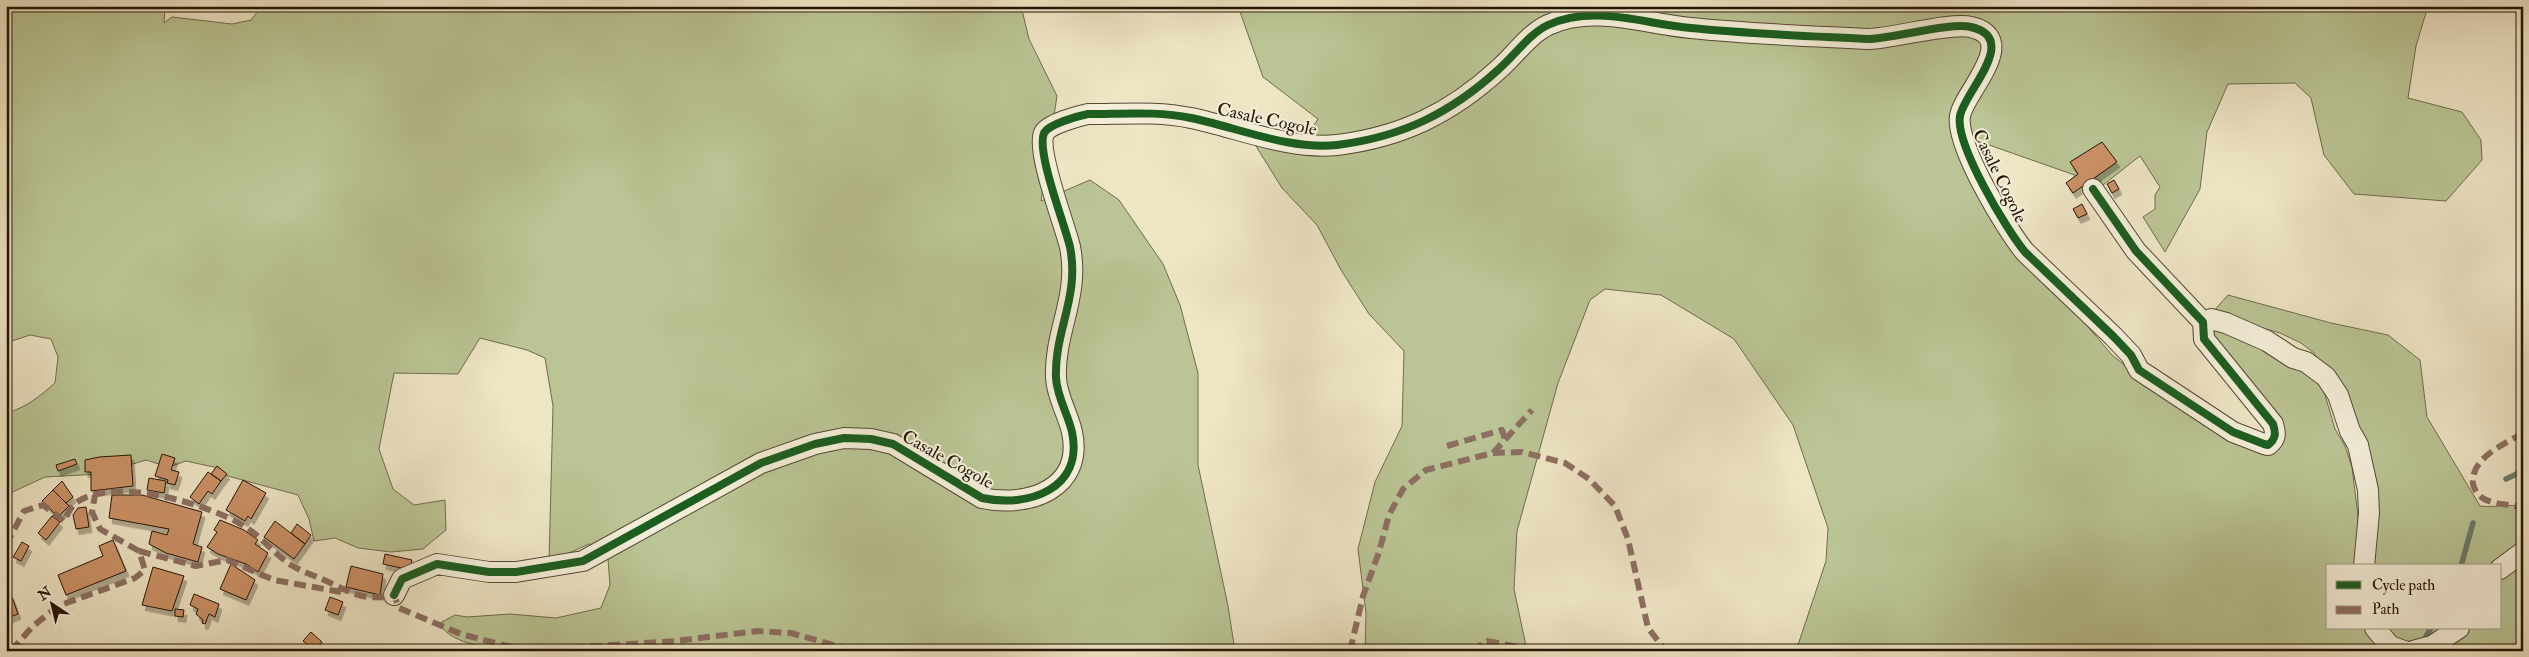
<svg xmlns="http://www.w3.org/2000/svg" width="2529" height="657" viewBox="0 0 2529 657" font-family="'IM FELL Double Pica',serif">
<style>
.green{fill:#bac494;stroke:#6e6c4c}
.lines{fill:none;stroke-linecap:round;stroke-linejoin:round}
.stream{stroke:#6a7b6e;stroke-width:5.5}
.building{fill:#cb9166;stroke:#231404;filter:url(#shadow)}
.minor-casing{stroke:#564834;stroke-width:22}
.minor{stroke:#f4eed9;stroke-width:20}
.quiet{stroke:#8d6e63;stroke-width:6;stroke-dasharray:12 6;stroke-linecap:butt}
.cycleway-casing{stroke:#f4eed9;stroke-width:11}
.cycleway{stroke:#1b5e20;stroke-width:8}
.labels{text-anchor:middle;stroke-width:4;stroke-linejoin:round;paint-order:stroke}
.street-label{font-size:18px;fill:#231404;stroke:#f4eed9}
</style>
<defs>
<filter id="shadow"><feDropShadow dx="3" dy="5.5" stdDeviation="0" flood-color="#0004"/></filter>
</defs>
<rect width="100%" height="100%" fill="#eee5c5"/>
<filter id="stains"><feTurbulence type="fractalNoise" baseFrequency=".004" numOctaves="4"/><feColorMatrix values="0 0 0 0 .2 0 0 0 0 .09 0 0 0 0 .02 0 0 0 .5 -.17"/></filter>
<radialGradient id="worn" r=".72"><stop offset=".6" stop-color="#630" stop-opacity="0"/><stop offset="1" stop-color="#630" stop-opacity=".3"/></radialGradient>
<path class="green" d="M6,6h159l-1,17 8,-6 60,7 19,-4 11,-14h759l8,33 28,57 -16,105 49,-21 29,20 44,64 17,41 18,68v92l30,141 7,45h-740c-17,-6 -48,-10 -55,-28l15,-8 12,2 43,-3 46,4 45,-10 9,-23 -3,-38 -18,-3 -40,18 4,-156 -8,-48 -18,-8 -47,-12 -22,36 -64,-1 -15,76 14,40 21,16 31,-5 1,30 -23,19 -32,3 -33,-4 -23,-10 -21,3 -5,-22 -11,-24 -74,-20 -6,-7 -32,-7 -17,6 -23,-7 -46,14 -55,3 -39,18v-82c20,-5 34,-17 49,-30l3,-26 -7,-18 -21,-4 -24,8z
M1238,6h1190l-12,40 -8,52 54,14 19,28 1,20 -36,41 -92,-7 -30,-39 -13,-57 -16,-15 -67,1 -21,48 -7,57 -35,63 -22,-35 12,-8v-14l5,-8 -20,-31 -37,29 -131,-46 -4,-16 28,-88 -237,-10 -173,-17 -132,89 -51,25 -66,15 -31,1 12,-19 -55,-42z
M1587,21l102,12 278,-2 18,11 -27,96 118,175 36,42 25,20 140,70 -67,-98 1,-28 45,13 67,56 12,41 10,17 7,21 6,49 2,50h-32v62h43l20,23h-595l30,-90 2,-33 -35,-103 -59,-86 -73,-44 -56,-6 -15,11 -32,83 -41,148 -3,58 13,62h-162l1,-38 -8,-64 17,-67 27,-56 2,-75 -35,-37 -28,-44 -24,-45 -35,-37 -28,-45h122l163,-106z
M2228,295l103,28 57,12 32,25 7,57 53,89c14,2 30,-3 43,1v42l-24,17h-132l-8,-100 -37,-100 -8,-13 -13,-10 -21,-10 -68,-20z
M2523,556v95h-94l36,-23h35v-53z
M2378,628h75l-45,20z"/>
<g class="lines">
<path class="stream" d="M2506,479l17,-8
M2461,566l12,-43
M2424,640l7,-12"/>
</g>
<path class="building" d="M2102,142l15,20 -44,31 -7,-10 12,-9 -8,-12z
M2114,180l5,9 -7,4 -5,-9z
M2082,204l5,10 -9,4 -5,-9z
M162,454l13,4 -4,12 8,2 -4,13 -8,-2 1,-3 -13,-4z
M131,455l2,31 -42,5v-19h-6v-12l14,-3z
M75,459l2,5 -19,7 -2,-6z
M217,466l10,8 -6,7 -10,-7z
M208,472l13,9 -9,13 -4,-3 -9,13 -9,-7z
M149,478l17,3 -2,12 -17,-3z
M243,480l23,13 -15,26 -3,-3 -3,5 -19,-11z
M62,481l11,16 -7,6 -13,-13z
M53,490l16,16 -11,11 -16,-16z
M112,495h30l60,17 -9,32 9,3 -4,15 -32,-9 -17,-9 3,-13 15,4 2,-6 -60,-11z
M86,507l3,20 -13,2 -3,-14 5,-7z
M52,516l8,6 -14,18 -8,-7z
M220,520l24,10 14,10 -3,4 13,9 -10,19 -12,-8 -28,-10 -11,-7 10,-15 -3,-2z
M275,521l30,23 -11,15 -30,-22z
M297,524l14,11 -6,9 -14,-11z
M113,540l13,31 -60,24 -8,-20 45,-19 -4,-10z
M22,542l7,4 -8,15 -8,-4z
M385,554l27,6 -2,10 -27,-6z
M231,564l24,16 -9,20 -26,-11z
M351,566l32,8 -3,21 -34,-8z
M153,567l31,9 -12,35 -30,-6z
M6,589l3,6 2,-1 7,20 -11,4z
M194,594l25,10 -4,13 -6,-3 -4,10 -3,-1 1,-3 -7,-6 2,-5 -8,-4z
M330,597l13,5 -5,13 -13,-5z
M175,609l9,1 -1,7 -8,-1z
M311,632l11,10 -7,9 -12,-10z"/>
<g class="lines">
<g class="minor-casing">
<path id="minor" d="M2203,322l8,-3 15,4 41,18 26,17 13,4 20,15 12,18 12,36 8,14 10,45 1,23 -5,53
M2500,569l23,-17
M394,595l8,-16 35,-15 52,8h27l67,-11 178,-98 54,-19 29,-6 27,1 22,5 89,54c46,10 102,-9 90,-66 -4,-18 -15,-35 -16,-54 -2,-47 24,-81 14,-131 -5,-22 -34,-95 -26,-114 5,-9 34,-17 44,-19 35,0 70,-3 103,4 48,10 98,32 146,27 65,-8 114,-32 162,-76 16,-14 30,-35 49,-44 46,-21 96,-1 143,3 59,6 119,8 178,11 26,-1 82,-17 102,-12 50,12 -7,65 -11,89 -5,28 46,113 65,136l88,84 18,19 8,15 94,62 31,12 4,1c8,-6 8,-12 5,-21l-69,-85 -1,-17 -67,-71 -43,-62
M2375,628l15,18 14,5
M2413,651l19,-5 27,-18"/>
</g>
<use href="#minor" class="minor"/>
<path class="quiet" d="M2523,10v18
M2523,433c-18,11 -53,25 -50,51 1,6 6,12 11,15 11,6 27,5 39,9
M1447,446l55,-16 3,9
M1493,453l39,-43
M6,545l18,-34 19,-6 21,16c3,-6 7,-15 13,-19 38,-26 131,2 167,24 18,11 30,28 47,39 10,6 21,10 31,14 29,13 40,23 72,16l5,13 62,26 54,14h52l109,-7 81,-10 34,2 64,18
M139,551l57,15 31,-6 47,20 67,12
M11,651l21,-24 26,-21 77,-28 10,-8 -6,-19 -39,-22 -8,-17 3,-17
M1350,651l13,-55 16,-44 10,-37 14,-26 23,-19 67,-17 29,-1 43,11 24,16 26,27 13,33 20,89 18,23
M1472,651l15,-10 53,10"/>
<g class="cycleway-casing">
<path id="cycleway" d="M394,595l8,-16 35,-15 52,8h27l67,-11 178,-98 54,-19 29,-6 27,1 22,5 89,54c46,10 102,-9 90,-66 -4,-18 -15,-35 -16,-54 -2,-47 24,-81 14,-131 -5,-22 -34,-95 -26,-114 5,-9 34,-17 44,-19 35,0 70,-3 103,4 48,10 98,32 146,27 65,-8 114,-32 162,-76 16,-14 30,-35 49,-44 46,-21 96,-1 143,3 59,6 119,8 178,11 26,-1 82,-17 102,-12 50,12 -7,65 -11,89 -5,28 46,113 65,136l88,84 18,19 8,15 94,62 31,12 4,1c8,-6 8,-12 5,-21l-69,-85 -1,-17 -67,-71 -43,-62"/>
</g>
<use href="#cycleway" class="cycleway"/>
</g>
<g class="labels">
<g class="street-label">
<text transform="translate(1267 119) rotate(12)" y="6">Casale Cogole</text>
<text transform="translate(2000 176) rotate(64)" y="6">Casale Cogole</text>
<text transform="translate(948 459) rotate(29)" y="6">Casale Cogole</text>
</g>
</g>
<rect width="2529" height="657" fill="none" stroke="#eee5c5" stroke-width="25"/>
<rect x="8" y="8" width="2514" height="642" fill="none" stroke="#231404" stroke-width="2.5"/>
<rect x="12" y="12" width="2504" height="632" fill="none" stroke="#231404"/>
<rect x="2326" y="564" width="175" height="65" fill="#f4eed9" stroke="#a09784"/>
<rect x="2336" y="581" width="25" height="8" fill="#1b5e20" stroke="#a09784"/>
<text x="2372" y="590" font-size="15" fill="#231404">Cycle path</text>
<rect x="2336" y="606" width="25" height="8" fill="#8d6e63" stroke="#a09784"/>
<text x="2372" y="614" font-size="15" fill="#231404">Path</text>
<g transform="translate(52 604) rotate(325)" stroke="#f4eed9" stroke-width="4" paint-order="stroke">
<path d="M0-4L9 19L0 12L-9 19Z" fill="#231404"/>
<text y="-8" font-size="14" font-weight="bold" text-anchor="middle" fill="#231404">N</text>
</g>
<rect width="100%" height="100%" filter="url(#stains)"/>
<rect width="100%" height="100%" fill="url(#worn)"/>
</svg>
